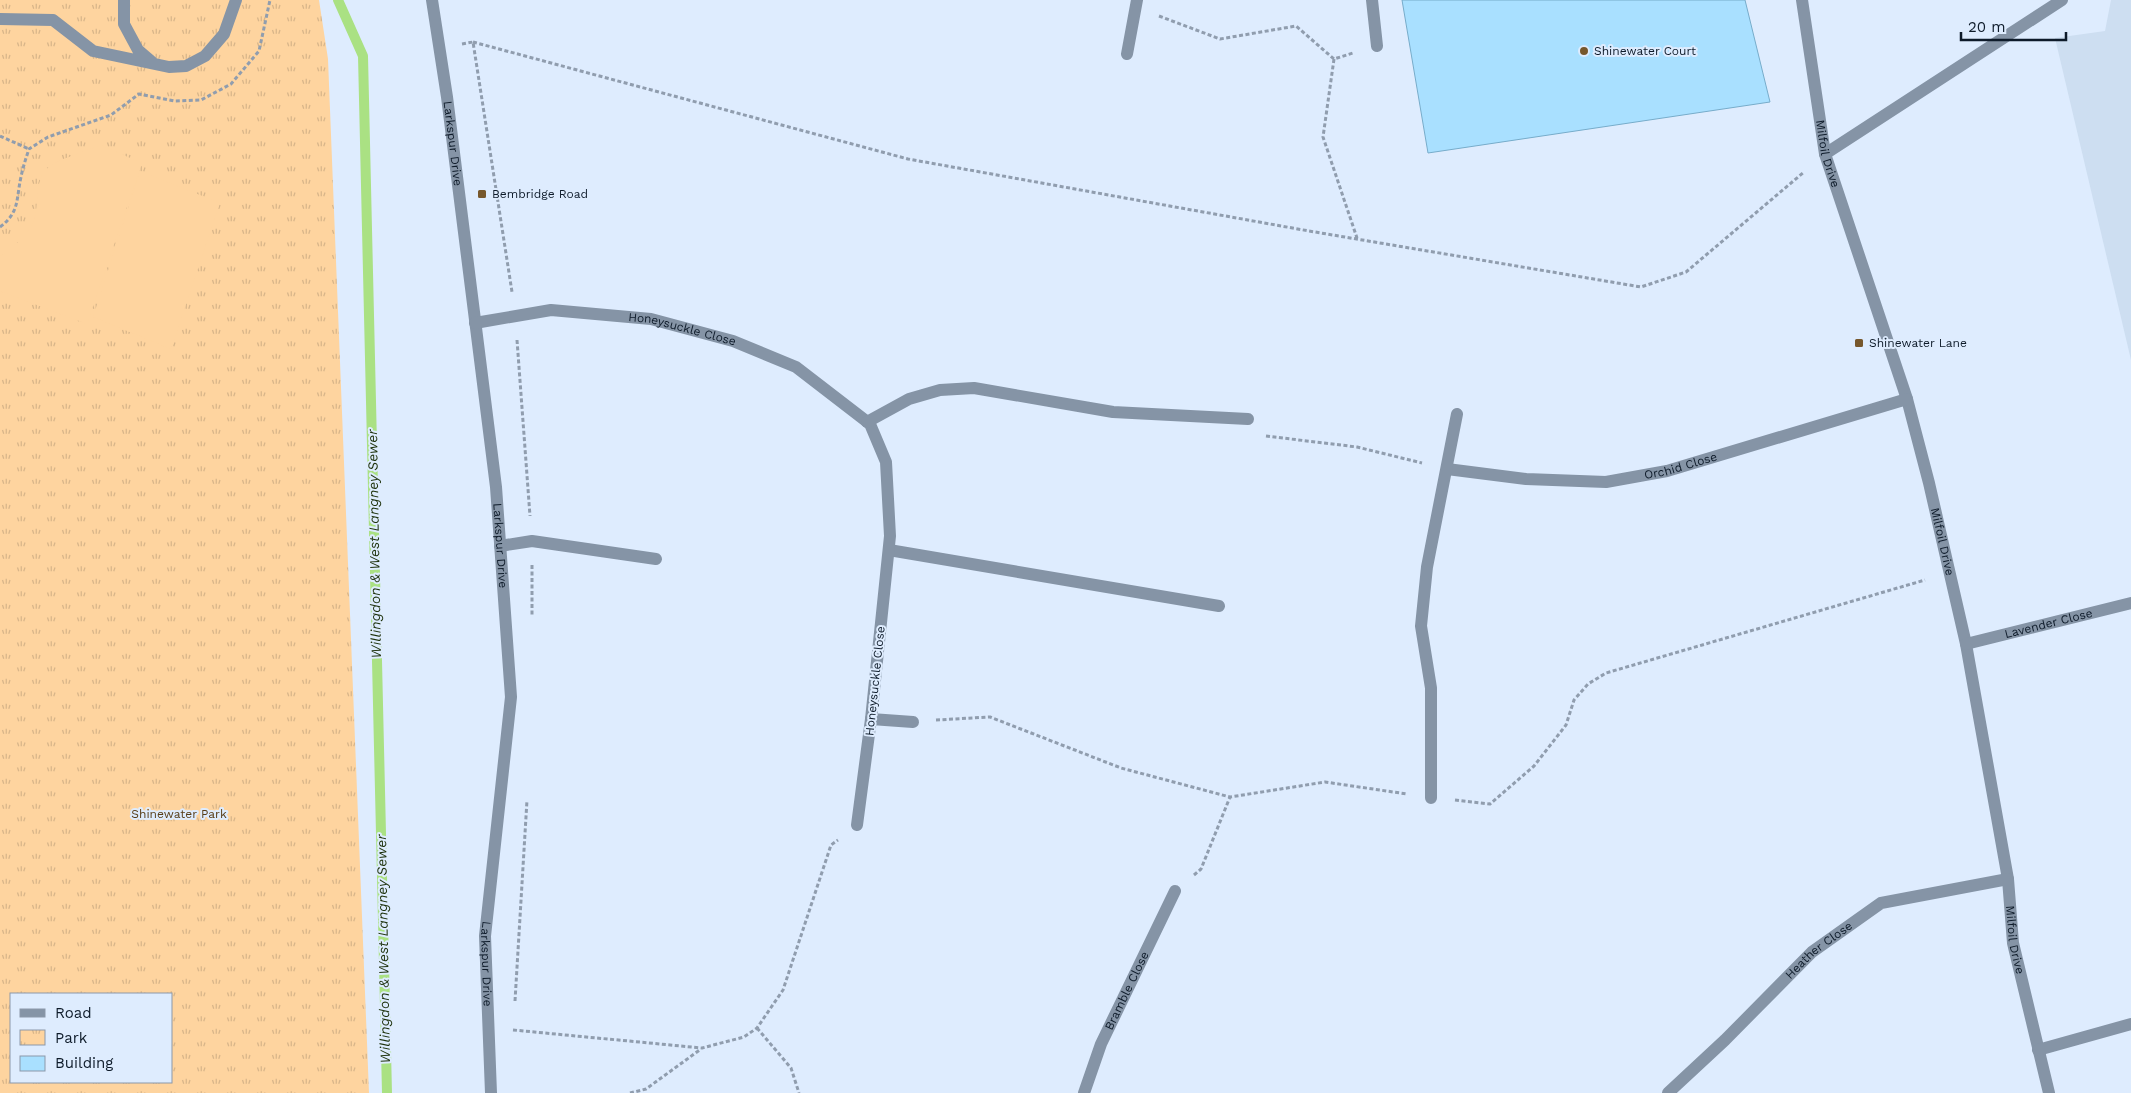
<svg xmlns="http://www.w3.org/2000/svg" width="2131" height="1093" viewBox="0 0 2131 1093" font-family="'Work Sans',sans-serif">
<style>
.built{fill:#cddef1}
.park{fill:url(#park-tufts);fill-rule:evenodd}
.garden{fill:#fed49f}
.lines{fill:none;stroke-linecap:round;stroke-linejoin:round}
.stream{stroke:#aae183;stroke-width:10}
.building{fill:#a9e0ff;stroke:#77acca}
.path{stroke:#909dae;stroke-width:3;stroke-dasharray:4 2.5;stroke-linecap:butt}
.service{stroke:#8594a6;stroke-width:12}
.minor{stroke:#8594a6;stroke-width:12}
.poi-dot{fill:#76572c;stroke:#deecfe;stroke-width:2}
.labels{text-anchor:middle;stroke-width:4;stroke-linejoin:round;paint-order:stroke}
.poi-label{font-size:12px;fill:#0e1b2a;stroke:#deecfe;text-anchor:start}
.street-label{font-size:12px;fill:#0e1b2a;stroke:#deecfe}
.park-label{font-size:12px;fill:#583d16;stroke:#deecfe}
.water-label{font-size:14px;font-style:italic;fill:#1e320c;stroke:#deecfe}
</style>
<defs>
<pattern id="park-tufts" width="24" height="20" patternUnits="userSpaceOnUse" patternTransform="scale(1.25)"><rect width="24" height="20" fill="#fed49f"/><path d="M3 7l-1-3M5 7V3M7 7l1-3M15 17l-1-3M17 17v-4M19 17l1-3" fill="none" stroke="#d8b589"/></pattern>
</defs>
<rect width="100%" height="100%" fill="#deecfe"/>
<path class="built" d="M2111,0h20v360l-76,-322 50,-7z"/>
<path class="park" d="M0,0h319l9,59 41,1034h-369zM11,994h160v88h-160z"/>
<path class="garden" d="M100,145l42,18 -55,161 -87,-33v-35c11,-7 23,-17 31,-29 11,-18 0,-47 19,-61 10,-7 37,-15 50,-21z
M140,171l80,32 -49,146 -78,-32z"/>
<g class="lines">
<path class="stream" d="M338,0l25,56 24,1037"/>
</g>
<path class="building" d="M1402,0h343l25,102 -342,51z"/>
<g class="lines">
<path class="path" d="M1159,16l61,23 76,-13 38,33 19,-6
M473,42l435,117 401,72 332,56 45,-15 118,-100
M462,44l11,-2 39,250
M1334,59l-11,78 34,101
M0,136l29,13
M0,227c20,-15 16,-28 21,-50 2,-10 5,-19 8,-28l19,-12 63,-22 28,-21 36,7 26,-1 30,-16 28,-33 11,-51
M517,340l13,176
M1266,436l91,11 65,16
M532,565v51
M936,720l54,-3 131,51 109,29 95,-15 82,12
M1455,800l35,4 44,-38 32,-41 8,-25 14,-16 18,-11 319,-93
M1194,875l7,-6 29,-72
M515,1001l12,-201
M757,1028l34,40 8,25
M513,1030l189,18 42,-11 13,-9 26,-38 48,-145 7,-5
M630,1093l16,-4 55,-40"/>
<path class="service" d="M124,0v24l14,26 14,12
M1372,0l5,46
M0,19l53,1 40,31 76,16 17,-1 19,-10 19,-22 12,-34
M1825,154l237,-154
M500,546l32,-5 124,18
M889,550l330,56"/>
<g class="minor">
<path id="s1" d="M432,0l15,97 49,390 15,210 -26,239 6,157"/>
<path id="s2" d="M1802,0l23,154 82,245 22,84 37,161 42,235 5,64 36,150"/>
<path d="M1127,54l10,-54"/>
<path id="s3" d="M475,323l76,-13 100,9 82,22 63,26 74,57 16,38 4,74 -19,183 -14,106"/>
<path d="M867,422l42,-23 31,-9 34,-2 139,24 135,7"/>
<path id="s4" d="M1447,469l79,10 80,3 61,-11 240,-72"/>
<path id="s5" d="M1966,644l165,-41"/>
<path d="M871,719l42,3"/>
<path d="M1431,798v-110l-10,-62 6,-59 30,-153"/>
<path d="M2038,1050l93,-26"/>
<path id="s6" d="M1084,1093l17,-49 74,-153"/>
<path id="s7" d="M1668,1093l57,-53 87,-88 69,-49 127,-24"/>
</g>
</g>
<g class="poi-dot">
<circle cx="1584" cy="51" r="5"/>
<rect x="477" y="189" width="10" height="10" rx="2.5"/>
<rect x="1854" y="338" width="10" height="10" rx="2.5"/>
</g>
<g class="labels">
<g class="poi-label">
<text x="1594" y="55">Shinewater Court</text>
<text x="492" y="198">Bembridge Road</text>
<text x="1869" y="347">Shinewater Lane</text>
</g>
<g class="street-label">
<text dy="4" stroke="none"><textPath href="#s1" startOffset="145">Larkspur Drive</textPath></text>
<text dy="4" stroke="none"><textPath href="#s2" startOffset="156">Milfoil Drive</textPath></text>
<text dy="4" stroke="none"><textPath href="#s3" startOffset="210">Honeysuckle Close</textPath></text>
<text dy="4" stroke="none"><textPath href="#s4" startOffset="236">Orchid Close</textPath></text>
<text dy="4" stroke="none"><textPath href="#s2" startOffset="561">Milfoil Drive</textPath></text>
<text dy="4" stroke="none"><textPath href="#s1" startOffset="550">Larkspur Drive</textPath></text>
<text dy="4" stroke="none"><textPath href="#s5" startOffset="85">Lavender Close</textPath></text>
<text transform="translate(875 681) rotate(-84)" y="4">Honeysuckle Close</text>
<text dy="4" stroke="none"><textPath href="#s2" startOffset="966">Milfoil Drive</textPath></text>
<text dy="4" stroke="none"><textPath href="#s7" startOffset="208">Heather Close</textPath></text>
<text dy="4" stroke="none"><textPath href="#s1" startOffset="970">Larkspur Drive</textPath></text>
<text dy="4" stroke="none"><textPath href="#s6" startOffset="111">Bramble Close</textPath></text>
</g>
<g class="park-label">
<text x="179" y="818">Shinewater Park</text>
</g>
<g class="water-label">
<text transform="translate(374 544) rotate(-91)" y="5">Willingdon &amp; West Langney Sewer</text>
<text transform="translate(383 949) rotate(-91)" y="5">Willingdon &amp; West Langney Sewer</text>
</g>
</g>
<rect x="10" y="993" width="162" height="90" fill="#deecfe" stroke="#8b98a9"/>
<rect x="20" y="1009" width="25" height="8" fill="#8594a6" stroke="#8b98a9"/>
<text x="55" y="1018" font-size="15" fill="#0e1b2a">Road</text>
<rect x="20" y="1030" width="25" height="15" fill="url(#park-tufts)" stroke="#8b98a9"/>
<text x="55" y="1043" font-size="15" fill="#0e1b2a">Park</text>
<rect x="20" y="1056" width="25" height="15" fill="#a9e0ff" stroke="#8b98a9"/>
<text x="55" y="1068" font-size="15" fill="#0e1b2a">Building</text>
<path d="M1961 32v8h105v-8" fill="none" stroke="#0e1b2a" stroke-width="2.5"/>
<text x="1968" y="32" font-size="15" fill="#0e1b2a" stroke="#deecfe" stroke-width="4" paint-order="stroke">20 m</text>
</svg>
